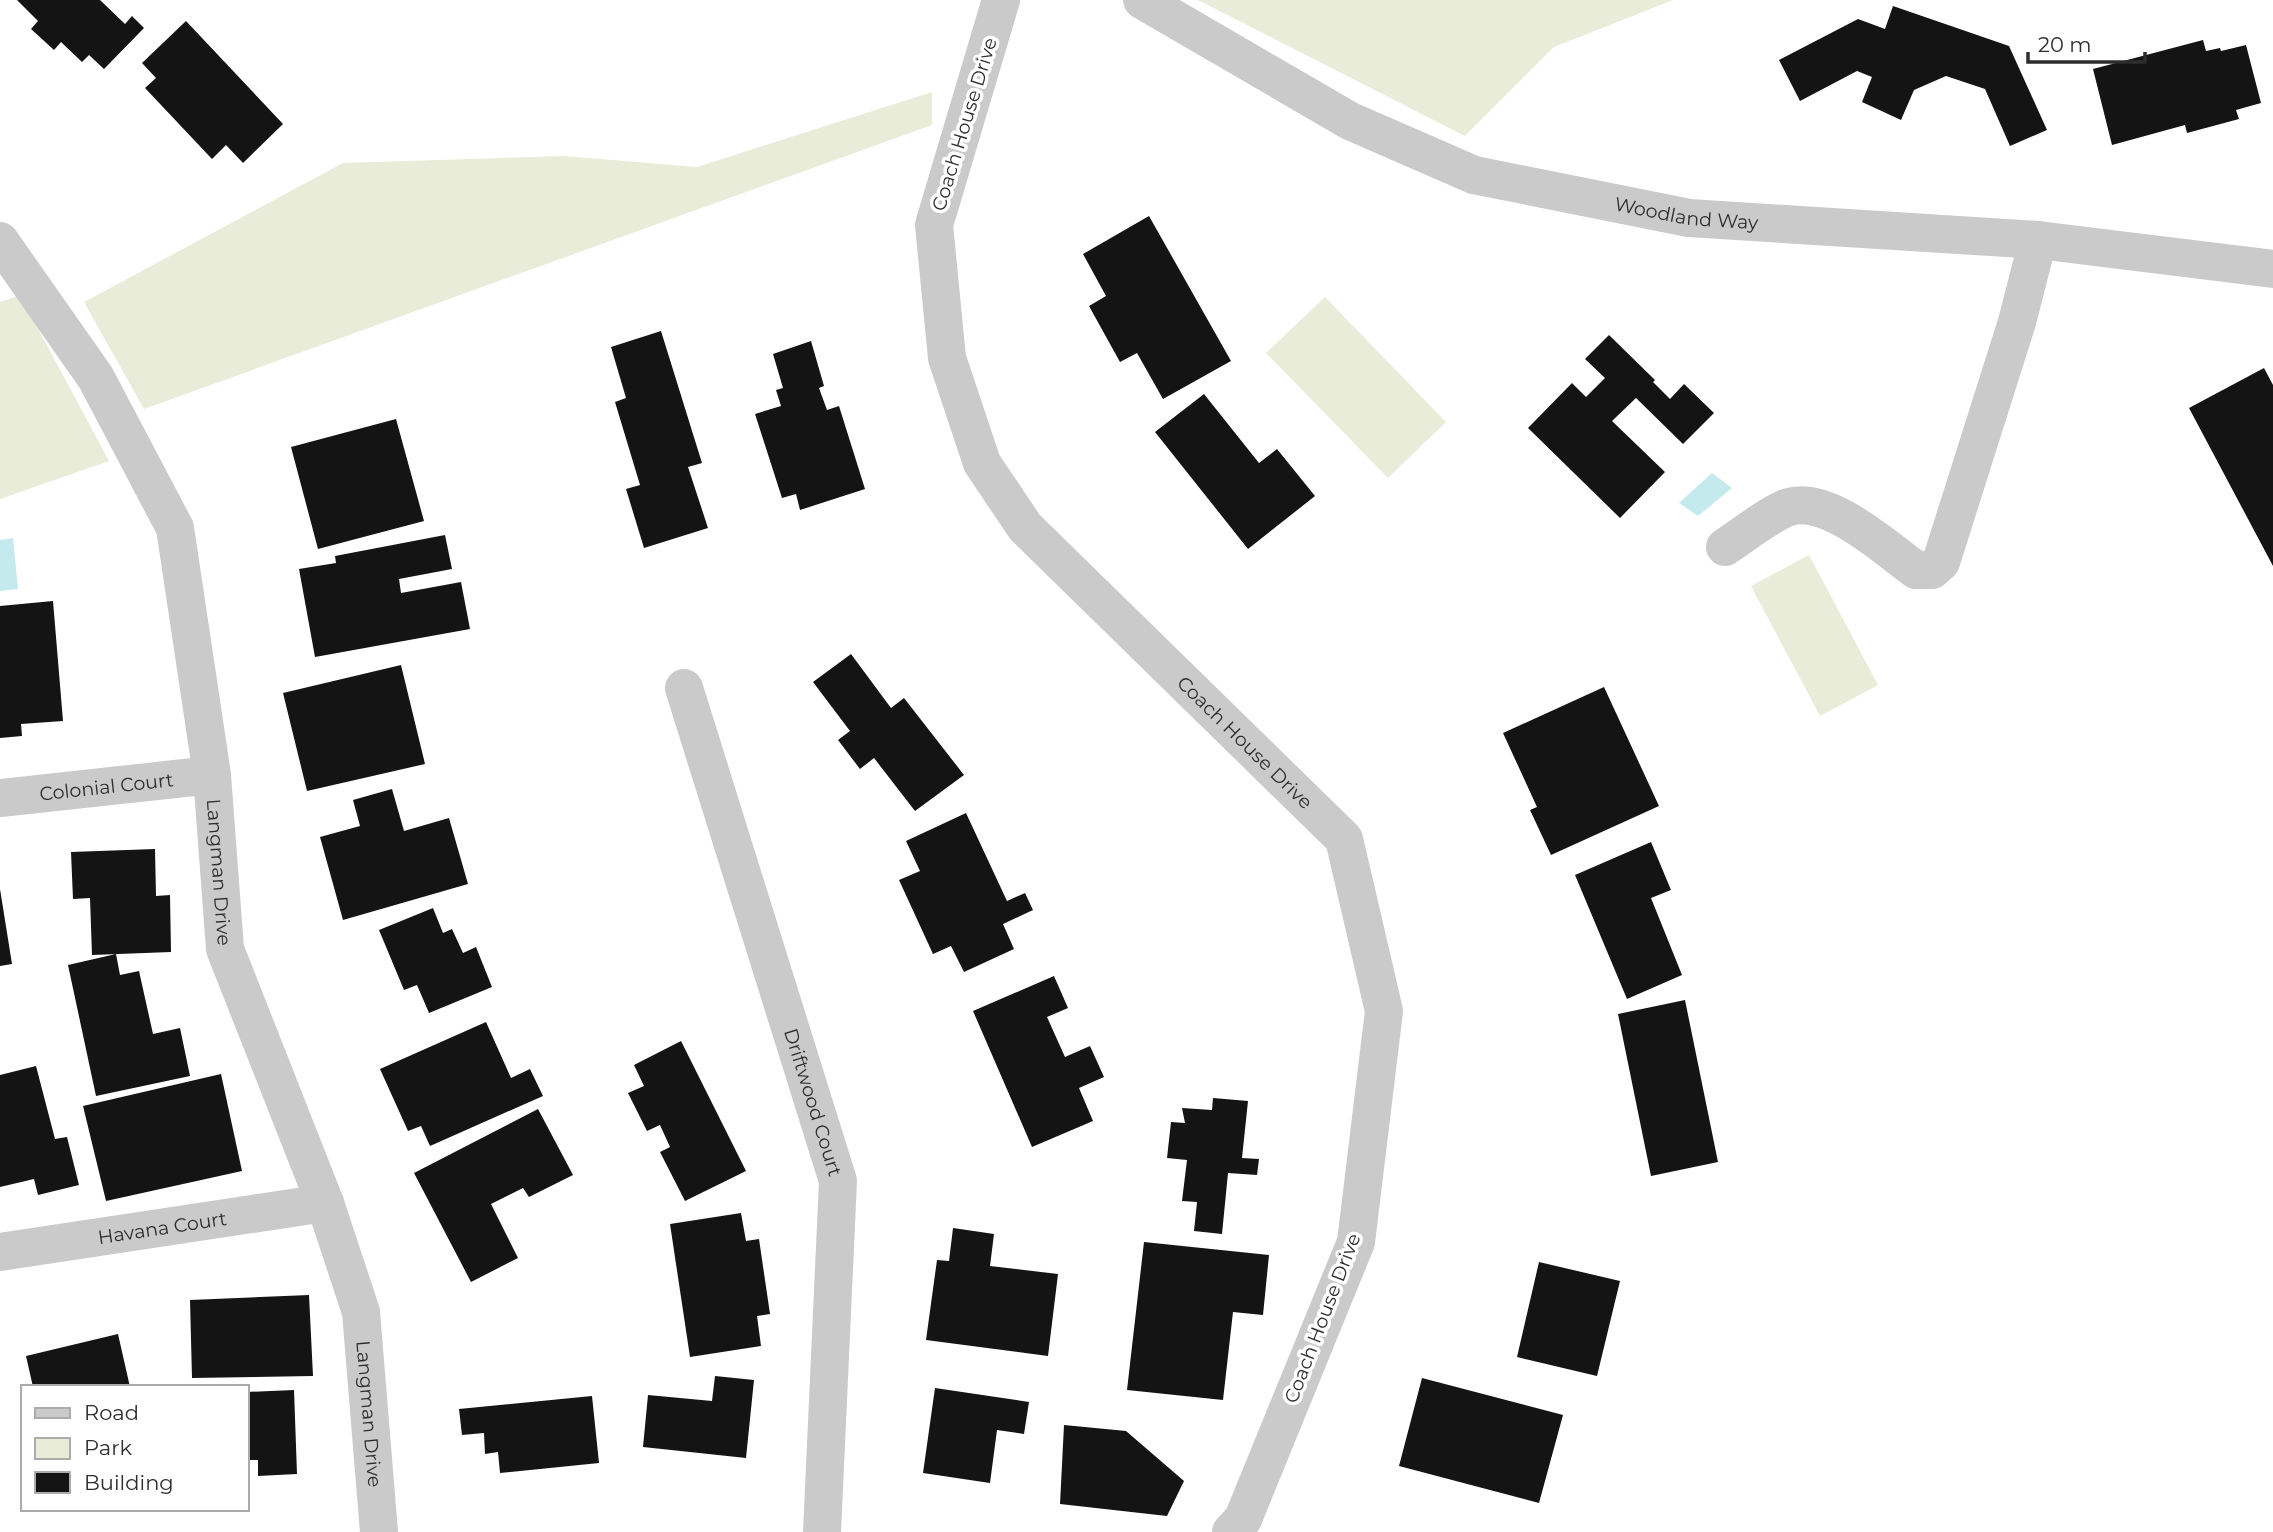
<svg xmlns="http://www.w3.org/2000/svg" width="2273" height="1532" viewBox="0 0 2273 1532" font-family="Montserrat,sans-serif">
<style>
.green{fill:#e9ecd9}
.water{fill:#c4eaee}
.building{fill:#141414}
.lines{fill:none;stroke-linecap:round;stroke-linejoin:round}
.minor{stroke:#cacaca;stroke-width:38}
.labels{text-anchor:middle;stroke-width:7;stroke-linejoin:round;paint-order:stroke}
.street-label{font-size:19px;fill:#2d2d2d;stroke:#fff}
</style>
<rect width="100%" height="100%" fill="#fff"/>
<path class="green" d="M1198,0h475l-119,47 -89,89z
M932,92v33l-788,284 -60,-107 259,-139 221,-7 133,11z
M20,295l89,166 -109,38v-197z
M1325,297l121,125 -58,56 -122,-125z
M1809,555l69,130 -58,31 -69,-130z"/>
<path class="water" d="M1712,473l20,15 -34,28 -19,-13z
M13,538l5,51 -18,2v-51z"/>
<path class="building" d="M17,0h83l25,24 7,-8 12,12 -40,41 -15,-14 -7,7 -21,-20 -7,8 -23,-21 7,-8z
M1893,6l116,40 38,84 -37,16 -25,-57 -39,-13 -32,14 -13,30 -39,-18 10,-25 -15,-6 -57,30 -21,-41 79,-41 27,10z
M186,21l97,103 -40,39 -17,-18 -14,14 -67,-71 11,-10 -14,-15z
M2203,40l3,11 14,-3 1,3 25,-6 15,58 -25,7 3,9 -52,14 -2,-8 -73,20 -19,-76z
M1149,216l82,145 -68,38 -26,-46 -17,9 -31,-56 17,-10 -23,-42z
M661,331l41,132 -14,4 20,61 -64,20 -18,-59 14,-4 -25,-83 11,-4 -15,-51z
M1609,335l46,45 -2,2 17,17 14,-15 30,29 -31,31 -47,-46 -24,23 53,51 -45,46 -92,-90 44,-45 14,14 19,-19 -20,-19z
M811,341l13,45 -5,2 8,22 12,-4 26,83 -65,21 -4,-16 -14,4 -27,-84 26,-8 -5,-16 7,-2 -10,-34z
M2264,368l9,17v181l-84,-158z
M1204,394l55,69 18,-14 38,47 -67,53 -93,-117z
M396,419l28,102 -106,28 -27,-102z
M445,535l7,34 -53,10 2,14 60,-11 9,47 -155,28 -16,-88 37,-6 -1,-7z
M53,601l10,120 -42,3 1,12 -22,2v-132z
M851,654l40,54 13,-10 60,77 -49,36 -41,-53 -14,11 -22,-29 12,-9 -37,-49z
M401,665l24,99 -118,27 -24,-98z
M1604,687l55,119 -108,49 -21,-45 7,-3 -34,-74z
M392,789l12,42 45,-13 19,66 -125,36 -23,-83 40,-11 -7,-26z
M966,813l41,88 18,-8 8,17 -30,14 11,25 -50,23 -13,-26 -18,8 -34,-74 21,-9 -14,-30z
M1651,842l20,48 -20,8 31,77 -55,24 -52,-124z
M155,849l1,47 14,-1 1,57 -79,3 -2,-57 -17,1 -2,-47z
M0,889l12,75 -12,2z
M433,908l10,25 9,-4 11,24 13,-6 16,40 -63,26 -12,-28 -13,5 -25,-60z
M116,954l4,21 19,-4 14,63 27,-6 10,48 -94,20 -28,-131z
M1054,976l14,32 -21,9 18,40 25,-11 14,31 -25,11 14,33 -61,26 -59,-136z
M1685,1000l33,162 -67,14 -33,-162z
M486,1022l25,56 19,-9 13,27 -113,50 -9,-20 -13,5 -28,-62z
M681,1041l65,130 -61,30 -25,-49 10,-5 -10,-22 -13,6 -19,-38 16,-7 -10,-21z
M36,1066l19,73 12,-2 12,48 -41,10 -4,-16 -34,8v-112z
M221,1074l21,97 -136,30 -23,-95z
M1213,1098l35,3 -6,57 17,1 -2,16 -29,-2 -6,61 -28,-3 3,-29 -15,-1 5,-41 -20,-2 4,-36 14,1 -3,-15 30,2z
M538,1109l35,66 -44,22 -6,-9 -32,16 27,54 -47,24 -57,-109z
M741,1213l5,28 13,-2 11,75 -13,2 4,30 -71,11 -20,-133z
M953,1228l41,6 -4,32 68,8 -10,82 -122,-16 11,-80 12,1z
M1144,1242l125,13 -6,60 -30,-3 -10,88 -96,-10z
M1539,1262l81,19 -23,95 -80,-19z
M309,1295l4,81 -121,2 -2,-78z
M118,1334l12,53h-97l-7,-31z
M715,1376l39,4 -8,78 -103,-11 5,-52 64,6z
M1422,1378l141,37 -24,88 -140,-37z
M935,1388l94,14 -5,32 -27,-4 -7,53 -67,-10z
M294,1390l3,84 -39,2v-16h-11v-68z
M592,1396l7,67 -99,10 -2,-21 -13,2 -1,-21 -22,2 -3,-26z
M1064,1425l62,6 58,50 -17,35 -107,-12z"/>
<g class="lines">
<g class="minor">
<path id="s1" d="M1001,0l-67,225 13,133 35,105 43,64 319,312 40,172 -28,231 -113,277 -12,13"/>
<path id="s2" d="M1142,0l208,121 124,54 215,43 349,22 235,29"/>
<path id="s3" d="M0,241l96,137 79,150 37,247 13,174 100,254 36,109 18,220"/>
<path d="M1725,547c17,-11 46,-34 64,-40 39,-12 98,42 127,63h16l9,-8 76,-240 21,-82"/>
<path id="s4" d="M684,688l154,493 -16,351"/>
<path id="s5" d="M0,798l212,-23"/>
<path id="s6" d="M0,1252l325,-49"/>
</g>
</g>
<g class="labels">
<g class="street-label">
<text transform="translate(964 124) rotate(-73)" y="7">Coach House Drive</text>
<text dy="7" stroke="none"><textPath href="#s2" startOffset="592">Woodland Way</textPath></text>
<text dy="7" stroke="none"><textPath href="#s1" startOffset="864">Coach House Drive</textPath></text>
<text dy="7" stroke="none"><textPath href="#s5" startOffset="107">Colonial Court</textPath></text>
<text dy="7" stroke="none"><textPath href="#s3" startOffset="684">Langman Drive</textPath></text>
<text dy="7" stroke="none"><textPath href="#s4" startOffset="434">Driftwood Court</textPath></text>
<text dy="7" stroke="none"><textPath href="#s6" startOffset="164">Havana Court</textPath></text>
<text transform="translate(1322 1318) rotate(-69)" y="7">Coach House Drive</text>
<text dy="7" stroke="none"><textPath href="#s3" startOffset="1251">Langman Drive</textPath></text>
</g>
</g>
<rect x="21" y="1385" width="228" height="126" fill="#ffffff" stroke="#ababab" stroke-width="2"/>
<rect x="35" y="1408" width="35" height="10" fill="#cacaca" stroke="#ababab" stroke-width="2"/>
<text x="84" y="1420" font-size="21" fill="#2d2d2d">Road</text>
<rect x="35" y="1438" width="35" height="21" fill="#e9ecd9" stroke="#ababab" stroke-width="2"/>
<text x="84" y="1455" font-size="21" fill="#2d2d2d">Park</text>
<rect x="35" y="1472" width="35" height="21" fill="#141414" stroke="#ababab" stroke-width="2"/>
<text x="84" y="1490" font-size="21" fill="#2d2d2d">Building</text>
<path d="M2028 52v10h117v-10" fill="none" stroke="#2d2d2d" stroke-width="3.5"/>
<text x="2038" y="52" font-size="21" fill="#2d2d2d" stroke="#ffffff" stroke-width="5" paint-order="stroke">20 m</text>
</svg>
